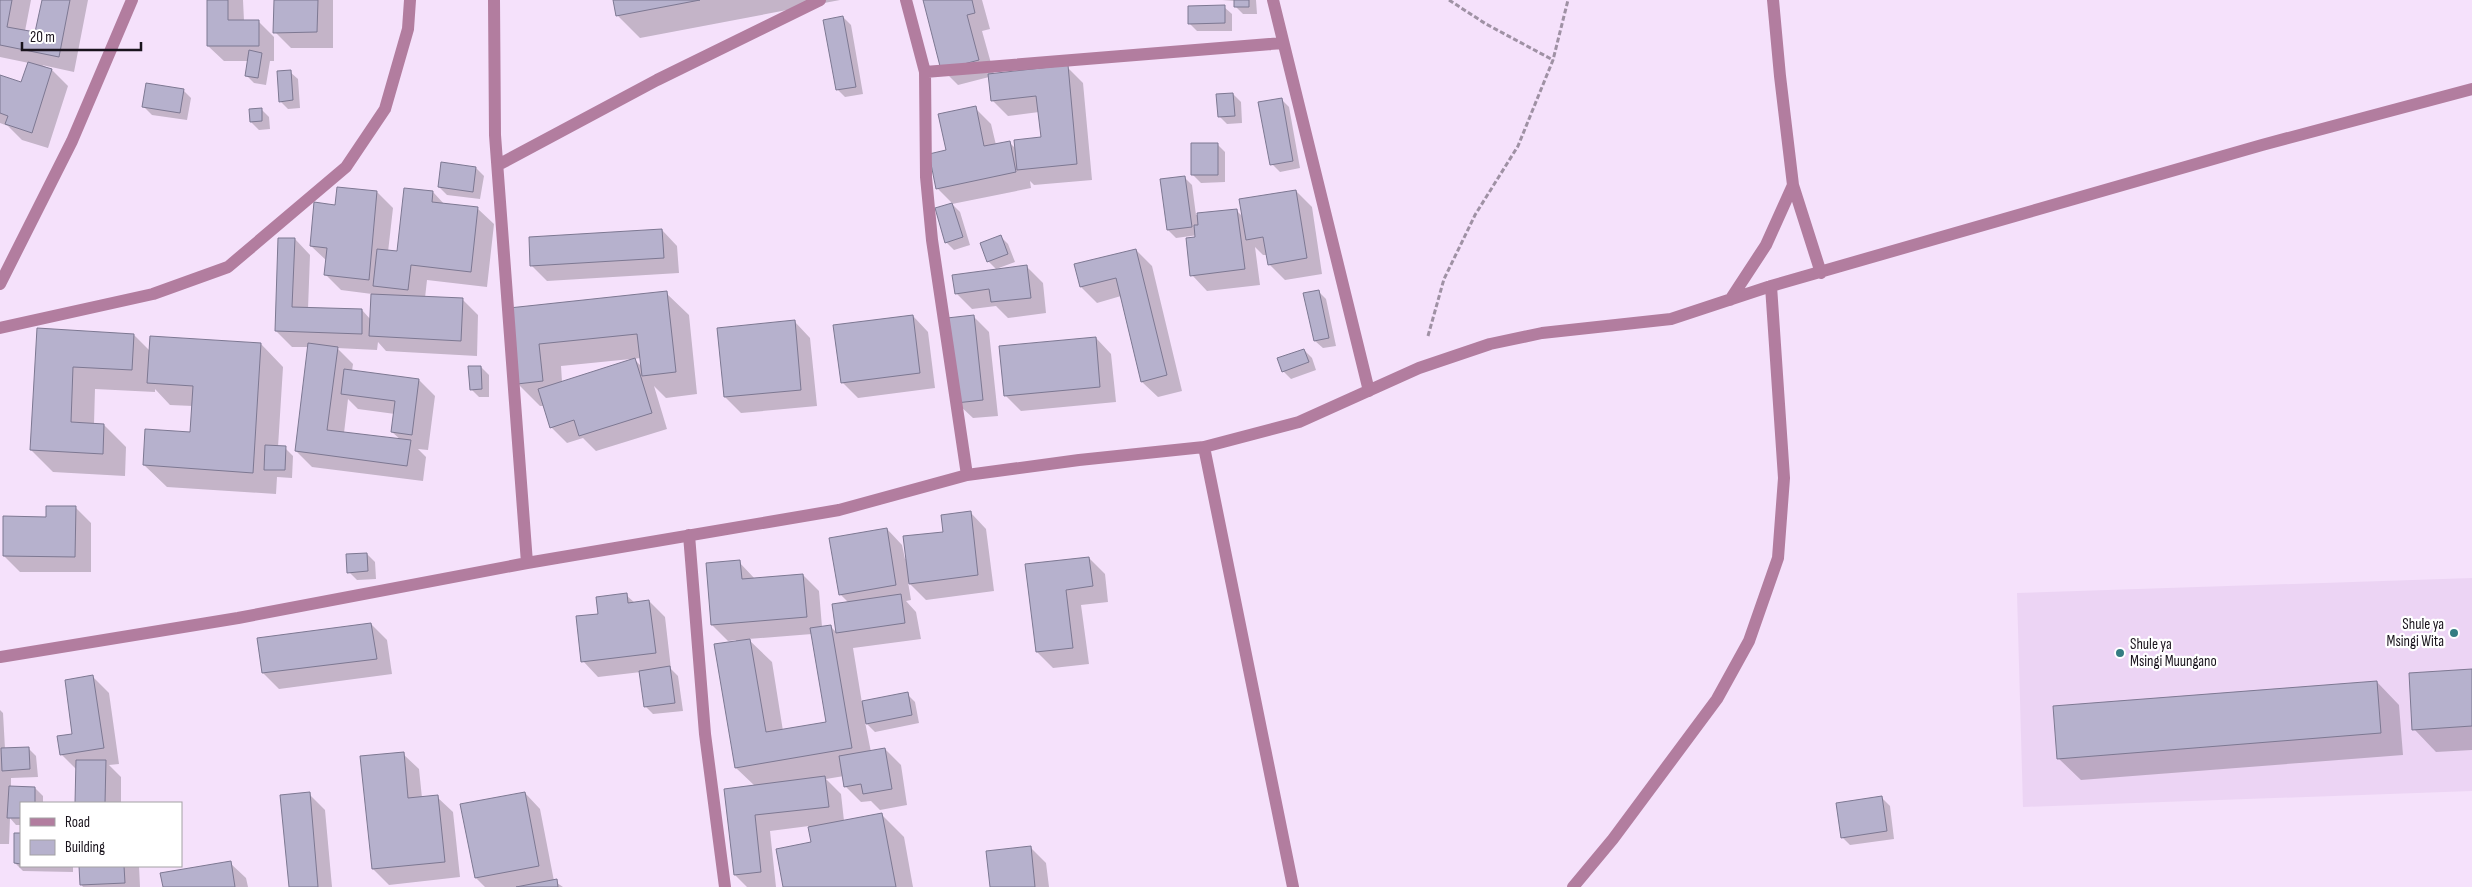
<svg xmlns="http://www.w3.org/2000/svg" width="2472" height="887" viewBox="0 0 2472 887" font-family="'Sofia Sans Condensed',sans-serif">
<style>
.built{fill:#ecd4f4}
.shadow{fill:#0003;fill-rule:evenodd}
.building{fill:#b6b1cd;stroke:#7d7892}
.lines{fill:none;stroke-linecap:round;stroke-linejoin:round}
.path{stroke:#9f91a4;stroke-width:3;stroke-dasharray:5 2.5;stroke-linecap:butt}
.minor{stroke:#b27d9f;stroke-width:12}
.tertiary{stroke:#b27d9f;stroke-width:12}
.poi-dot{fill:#347d82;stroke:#fff;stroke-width:2}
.labels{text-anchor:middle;stroke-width:4.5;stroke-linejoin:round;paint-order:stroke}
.poi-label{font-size:15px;fill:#19131c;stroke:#fff;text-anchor:end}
</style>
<rect width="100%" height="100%" fill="#f5e1fb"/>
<path class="built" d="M2472,578v213l-449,16 -6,-214z"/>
<path class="shadow" d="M0,0h31l-6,31 11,3 7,-34h45l-14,72 -32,-7 10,5 16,16 -20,62 -26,-8 -14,-14 -8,-3v-47l22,7 7,-20 -29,-6z
M208,0h35l1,21h14l16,16v24h-4l-4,24 -12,-2 -8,-8 3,-14h-25l-16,-15z
M275,0h58v48h-42l-16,-16z
M614,0h226l-200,38 -23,-23z
M924,0h58l8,29 -8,2 12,43 73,-7 16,16 9,97 -58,5 -4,-4 1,7 -79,16 8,8 10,33 -16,5 -8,-8 -10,-33 17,-5 -16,-16 10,-37 28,-43 16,16 5,21 13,-3 7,7 26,-11 -3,-26 -31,4 -16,-16 -3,-23 -31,8 -16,-16z
M1222,0h34l1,14h-14l-8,-8v-5z
M1224,7l8,7v17h-35l-8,-8z
M843,17l8,8 12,69 -18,3 -8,-8z
M290,72l8,7 2,29 -12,1 -8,-8z
M183,90l8,8 -4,22 -35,-5 -8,-8z
M1233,94l8,8 1,21 -15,1 -8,-8z
M1281,99l8,8 11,61 -20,4 -8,-8z
M261,109l8,8 1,12 -11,1 -8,-8z
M1217,144l8,8v30l-24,1 -8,-8z
M476,168l8,8 -4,23 -33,-4 -8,-8z
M1184,177l8,8 4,30 40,-5 8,8 52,-27 16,16 10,67 -37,6 -16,-16 -2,-9h-4l-8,-8 5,38 -53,6 -15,-16 6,-40 -22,3 -8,-8z
M377,192l16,16 -5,44 10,1 35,-61 12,13 33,4 16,15 -7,63 -60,-7 -2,18 38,2 15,15 -1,41 -91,-5 -8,-9 -1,8 -40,-2 16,16 -1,7 67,9 16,16 -7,54 -10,-1 8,8 -3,24 -111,-14 -16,-16 13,-104h-17l-16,-16 19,-92 15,16 -2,54 54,1 9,10 1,-26 -31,-4 -16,-16 2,-13 -16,-15 25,-40zM348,399l10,10 37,5 -3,18 9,8 -57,-7z
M662,230l15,16 2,27 -132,8 -16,-16z
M1000,236l8,8 7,18 -19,7 -8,-8z
M1136,250l16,16 30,125 -24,6 -16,-15 -21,-86 -24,7 -16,-16z
M1027,267l16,16 3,30 -38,5 -12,-12 -24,3 -16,-16z
M1318,291l8,8 10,47 -13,2 -8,-7z
M666,293l23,22 8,79 -31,4 -12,-12 13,43 -71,22 -13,-13 -16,5 -16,-16 -7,-21h-4l-22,-22 -8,-75zM641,358l2,10 -8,-8 -73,22 -1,-16z
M913,316l15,16 7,56 -77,10 -16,-16z
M973,316l16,16 9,84 -25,2 -16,-15z
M795,322l15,16 7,68 -76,7 -16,-16z
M38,329l96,6 16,16 111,-7 22,23 -5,80 7,1 8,8 -1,22 -15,-1 -1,17 -109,-7 -23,-22 47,-32 2,-27 -23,-1 -15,-16v3l-60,-3 -1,35 10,1 22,22 -1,29 -72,-4 -22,-22z
M1096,338l15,16 5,48 -95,9 -16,-16z
M1304,350l8,8 4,12 -25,9 -8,-8z
M481,367l8,8v22h-10l-8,-8z
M75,507l16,16v49h-71l-16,-16 44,-38z
M971,513l15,16 8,62 -68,9 -18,-18 3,18 -5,1 10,11 5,27 -68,9 9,55 45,-9 8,8 4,21 -44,9 -10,-10 6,30 14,-3 16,16 6,40 -27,5 -9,-9 -10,1 -16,-16 -1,-10 -18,3 15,15 3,27 37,-7 23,23 9,50h-128l27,-44 -3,-17 -39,5 6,56h-29l-12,-12 20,-89 -19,-18 -21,-123 21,-3v-2l-8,1 -16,-16 27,-63 16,17 48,-4 16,16 3,36 8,-1 7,7 -4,-28 16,-2 -9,-9 47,-65 15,16 3,14h2zM812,634l15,89 -44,8 -11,-69 -24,-23z
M367,554l8,8 1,17 -19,1 -8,-8z
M1089,558l16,16 3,28 -27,3 8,59 -36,4 -16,-16 -10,-87z
M626,595l9,8 14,-2 16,16 6,52 7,7 5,35 -30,3 -8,-8 -4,-34 -43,5 -15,-16z
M371,624l16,16 5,34 -113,15 -16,-16z
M2472,671v79l-36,2 -22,-23z
M93,677l16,16 10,71 -10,1 12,12v26h-45l1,-33 -16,-16 13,-19z
M2377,682l22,23 4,50 -322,25 -23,-22z
M0,710l3,3 2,36 23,-1 8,8 2,21 -27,1v9l24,1 8,8v7h-22v22h-5l-6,-7 -1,26h-9z
M403,754l16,15 3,29 15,-1 16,15 7,65 -71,8 -16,-16z
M525,793l15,16 14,72 9,6h-78l-9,-9z
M309,794l16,16 7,77h-42z
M1882,798l8,8 4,33 -44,6 -8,-8z
M15,834l6,1v31h52v6l-50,-1 -8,-8z
M1030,847l16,16 3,24h-58z
M230,863l16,15 2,9h-84z
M80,866h59l1,21h-57l-2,-3z"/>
<path class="building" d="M0,0h12l-5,27 28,5 7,-32h28l-11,57 -59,-12z
M207,0h21v20h31v26h-52z
M274,0h44l-1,32 -44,1z
M613,0h87l-84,16z
M923,0h49l3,13 -8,2 12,45 -38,10z
M1234,0h15v7h-15z
M1225,5v18l-37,1v-18z
M843,16l13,71 -20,3 -13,-70z
M249,50l13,3 -4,25 -13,-2z
M28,62l24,7 -20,64 -27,-9 3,-8 -8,-3v-38l21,7z
M1068,65l9,99 -60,6 -3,-30 27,-3 -5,-41 -45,5 -3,-27z
M291,70l2,30 -14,2 -2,-31z
M146,83l38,6 -4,24 -38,-6z
M1233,93l2,23 -17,1 -2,-23z
M1282,98l11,63 -23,4 -12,-63z
M976,106l8,40 26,-5 6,31 -80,17 -7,-35 17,-4 -8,-36z
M262,108v13l-12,1 -1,-13z
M1191,143h27v32h-27z
M441,162l35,5 -3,25 -35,-5z
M1185,176l7,51 -25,3 -7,-51z
M337,187l40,4 -8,89 -45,-5 3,-27 -17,-2 4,-44 21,3z
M404,188l29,3 -1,11 46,5 -7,65 -60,-7 -3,25 -35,-4 4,-37 20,2z
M1296,190l11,68 -39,7 -5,-28 -17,3 -7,-41z
M952,203l11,34 -18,6 -10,-35z
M1237,209l8,60 -55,7 -4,-38 9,-1 -1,-12h4l-1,-12z
M662,229l2,29 -134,8 -1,-29z
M1001,235l7,19 -21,8 -7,-19z
M278,238h17l-3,69 70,2v25l-87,-3z
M1136,249l31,126 -26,7 -25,-104 -36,9 -6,-23z
M1027,265l4,33 -40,4 -2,-13 -34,5 -3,-19z
M1319,290l10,48 -15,3 -11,-48z
M667,291l9,81 -34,4 -5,-42 -98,10 4,37 -26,3 -8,-76z
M371,294l92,4 -2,43 -92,-5z
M913,315l7,58 -79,10 -8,-58z
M974,315l9,85 -27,3 -9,-85z
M795,320l6,70 -77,7 -7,-69z
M37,328l97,6 -2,36 -59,-3 -2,55 33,2 -1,30 -73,-4z
M150,336l111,7 -8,130 -110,-8 2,-36 45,3 3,-46 -46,-3z
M1096,337l4,50 -96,9 -5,-50z
M308,343l30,4 -11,83 84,10 -4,26 -112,-15z
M1304,349l5,13 -27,10 -5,-14z
M635,358l17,55 -73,23 -5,-16 -24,8 -12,-39z
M468,366h13l1,23 -12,1z
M344,369l75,10 -7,56 -21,-3 4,-31 -54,-7z
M265,445l21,1 -1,24h-21z
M46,506h30l-1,51 -72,-1v-40l43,1z
M971,511l7,64 -69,9 -6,-48 40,-4 -2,-17z
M887,528l9,57 -57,10 -10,-57z
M367,553l1,18 -21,2 -1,-19z
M1089,557l4,29 -27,4 7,58 -37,4 -11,-88z
M740,560l2,19 61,-5 4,43 -96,8 -5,-62z
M627,593l1,10 21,-3 7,53 -75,9 -5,-46 22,-2 -2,-17z
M901,594l4,29 -69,10 -4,-29z
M371,623l6,36 -115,14 -5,-35z
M831,625l21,123 -117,20 -21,-124 36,-5 16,93 60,-10 -16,-94z
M670,666l5,37 -31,4 -5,-36z
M2472,669v57l-60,4 -3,-57z
M93,675l11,73 -44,7 -3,-19 15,-2 -7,-54z
M2377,681l4,52 -324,26 -4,-53z
M908,692l4,23 -46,9 -4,-23z
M29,747l1,22 -28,2 -1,-23z
M885,748l7,41 -29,5 -2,-10 -17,3 -5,-31z
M404,752l4,46 30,-3 7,67 -73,7 -12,-113z
M76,760h30l-1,43h-30z
M825,776l4,31 -74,8 6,57 -27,3 -10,-86z
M9,786l26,1v16h-14v15h-14z
M310,792l8,95h-29l-9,-92z
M525,792l14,74 -64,12 -15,-74z
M1882,796l5,35 -46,7 -5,-35z
M882,813l14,74h-113l-7,-38 35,-7 -3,-15z
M14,833h7v31l-7,-1z
M1031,846l4,41h-45l-4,-36z
M231,861l4,26h-72l-3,-14z
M79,866h45l1,17 -45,2z
M557,879l1,8h-42z"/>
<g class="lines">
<path class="path" d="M1449,0l37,24 67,36
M1428,336l16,-57 31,-64 43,-69 35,-86 15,-60"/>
<path class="minor" d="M494,0l1,135 32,428
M906,0l19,72 1,105 6,63 35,235
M1273,0l96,391
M1773,0l7,76 13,109 28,88
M925,72l358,-29
M498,165l159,-85 163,-80
M1730,300l36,-55 27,-60
M0,328l153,-34 75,-27 118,-100 39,-58 23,-80 2,-29
M1204,447l89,440
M689,535l16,199 20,153
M0,657l238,-39 289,-55 312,-53 128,-35 112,-15 125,-13 95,-25 120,-54 71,-24 52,-11 129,-14 100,-33 491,-141 210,-56
M1573,887l40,-48 104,-140 32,-58 29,-83 6,-80 -13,-192"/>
<path class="tertiary" d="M0,284l72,-143 60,-141"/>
</g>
<g class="poi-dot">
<circle cx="2454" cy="633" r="5"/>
<circle cx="2120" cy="653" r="5"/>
</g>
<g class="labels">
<g class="poi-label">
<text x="2444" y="629">Shule ya<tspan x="2444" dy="17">Msingi Wita</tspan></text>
<text x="2130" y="649" text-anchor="start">Shule ya<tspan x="2130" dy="17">Msingi Muungano</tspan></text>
</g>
</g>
<rect x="20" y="802" width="162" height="65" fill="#ffffff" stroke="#a3a1a4"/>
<rect x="30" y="818" width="25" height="8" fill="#b27d9f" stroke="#a3a1a4"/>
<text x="65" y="827" font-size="15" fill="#19131c">Road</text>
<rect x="30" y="840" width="25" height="15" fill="#b6b1cd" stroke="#a3a1a4"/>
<text x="65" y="852" font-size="15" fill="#19131c">Building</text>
<path d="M22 42v8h119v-8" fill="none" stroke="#19131c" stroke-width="2.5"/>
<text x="30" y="42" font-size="15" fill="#19131c" stroke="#ffffff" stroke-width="4" paint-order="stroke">20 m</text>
</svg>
